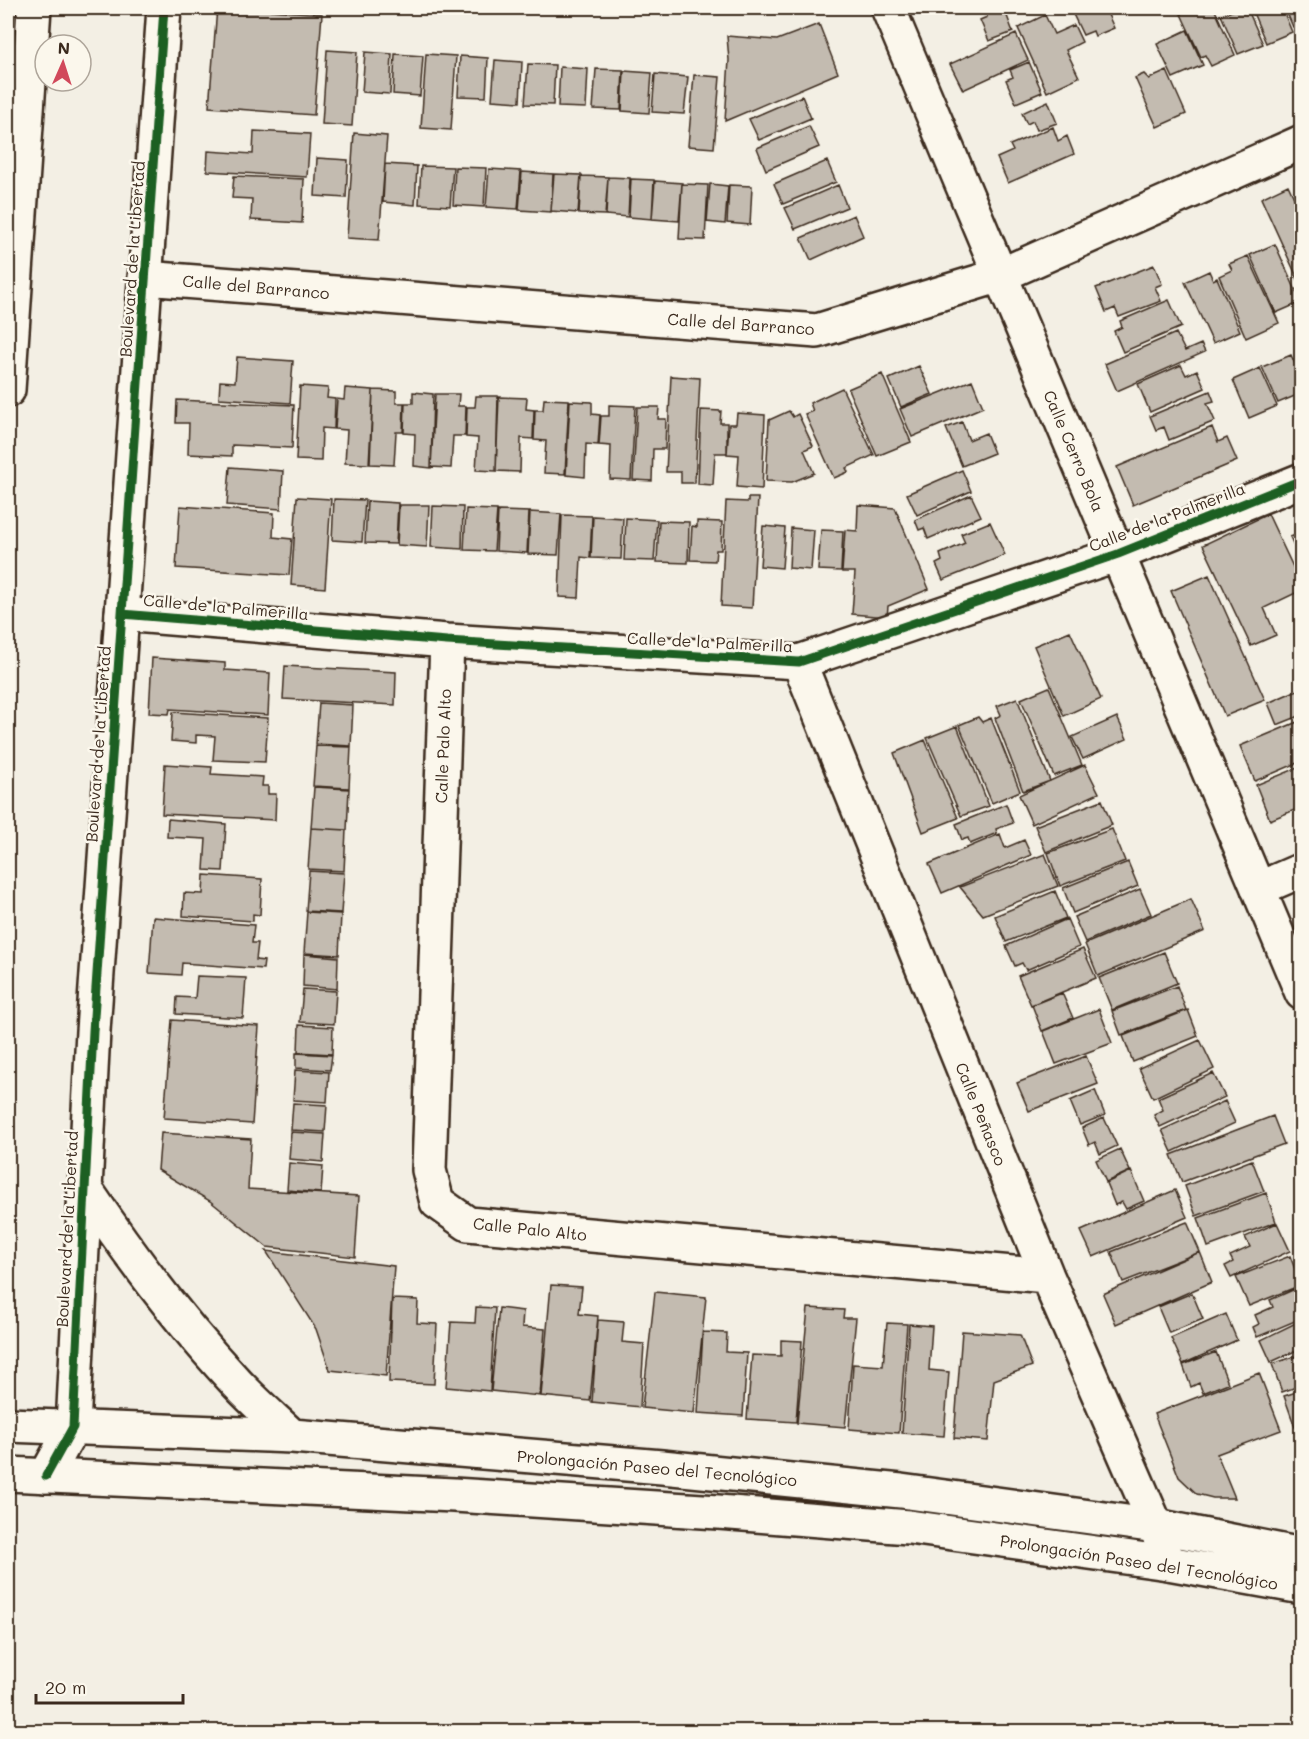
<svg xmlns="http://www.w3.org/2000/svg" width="1309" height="1739" viewBox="0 0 1309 1739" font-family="Mali,sans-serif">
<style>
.building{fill:#c3bbb0;stroke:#3b2a1e;stroke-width:1.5}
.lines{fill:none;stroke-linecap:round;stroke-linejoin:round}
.minor-casing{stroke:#3b2a1e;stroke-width:38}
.tertiary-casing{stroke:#3b2a1e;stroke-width:38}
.secondary-casing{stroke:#3b2a1e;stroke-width:38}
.minor{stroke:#fbf7ec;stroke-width:33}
.tertiary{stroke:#fbf7ec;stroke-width:33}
.secondary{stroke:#fbf7ec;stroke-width:33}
.cycleway-casing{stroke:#fbf7ec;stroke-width:13}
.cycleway{stroke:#1b5e20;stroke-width:9}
.labels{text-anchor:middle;stroke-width:5;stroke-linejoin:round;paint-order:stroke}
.street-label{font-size:16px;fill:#3b2a1e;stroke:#fbf7ec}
</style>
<rect width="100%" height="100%" fill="#f3efe4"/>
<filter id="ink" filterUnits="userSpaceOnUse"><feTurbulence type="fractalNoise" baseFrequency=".0167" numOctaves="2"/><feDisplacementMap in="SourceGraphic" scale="12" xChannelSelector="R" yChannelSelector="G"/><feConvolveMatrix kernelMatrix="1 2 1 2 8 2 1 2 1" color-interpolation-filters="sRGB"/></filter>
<g filter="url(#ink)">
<path class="building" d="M217,8h28l77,6 -8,101 -105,-8z
M992,8h12l9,24 -24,9 -9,-21 7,-3 -3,-7z
M1070,8h35l9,20 -19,8 -2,-5 -10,4z
M1189,8h25l21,47 -24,11 -6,-11 -4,2 -21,-45z
M1240,8h7l16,36 -25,10 -17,-39z
M1251,8h31l10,24 -26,11z
M1285,8h17v16l-9,3z
M1045,15l9,19 20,-9 8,17 -16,8 13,27 -32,15 -29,-64z
M819,24l19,49 -113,48 4,-61 -2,-24 50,4z
M1187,30l16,35 -30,13 -16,-34z
M1016,34l12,26 -65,30 -13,-26z
M327,50l30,2 -5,74 -30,-2z
M365,52l27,2 -2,40 -28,-2z
M395,54l28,2 -3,40 -27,-2z
M426,54l30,2 -5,74 -30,-2z
M460,56l28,2 -2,39 -28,-1z
M495,60l27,2 -2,40 -28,-2z
M1029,62l13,30 -26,11 -10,-23 7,-3 -3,-7z
M528,64l27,1 -2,40 -28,-1z
M560,67l28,2 -2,39 -28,-1z
M596,69l27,1 -2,40 -28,-1z
M624,71l28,2 -3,40 -27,-2z
M1167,71l19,43 -29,13 -22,-49 9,-4 5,5z
M655,74l33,3 -4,37 -32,-2z
M694,75l26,2 -6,71 -26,-2z
M802,96l9,22 -52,22 -10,-21z
M1048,101l9,22 -20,7 -4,-9 -6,3 -5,-11z
M809,126l10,21 -53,23 -9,-22z
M1053,127l5,14 9,-5 7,18 -66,29 -11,-25 16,-7 -3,-6z
M254,131l56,3 -3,43 -100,-6 1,-20 45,3z
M354,133l33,3 -8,104 -32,-2z
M317,158l31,2 -2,38 -31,-2z
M827,161l9,21 -53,22 -9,-20z
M385,164l32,2 -2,39 -32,-3z
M421,166l32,1 -3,39 -31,-2z
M455,167l31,1 -2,39 -31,-2z
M489,169l32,2 -3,38 -32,-2z
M522,172l31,2 -2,38 -32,-2z
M554,174l27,1 -3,38 -27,-2z
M234,176l70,3 -2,44 -51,-3 1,-21 -20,-1z
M581,176l27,1 -3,38 -26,-1z
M608,177l22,1 -2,39 -22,-2z
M631,179l23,1 -2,39 -23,-2z
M655,181l27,2 -3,38 -27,-2z
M682,184l26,1 -3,55 -26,-1z
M710,184l18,2 -3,38 -18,-2z
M729,185l23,1 -2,39 -23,-2z
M838,185l9,22 -52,22 -10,-21z
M1288,185l14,30v73l-41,-90z
M854,215l9,21 -52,24 -10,-22z
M1275,244l26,58 -25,11 -26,-58z
M1248,256l31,67 -33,15 -27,-62 13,-6 -3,-6z
M1154,265l8,19 -7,3 6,14 -42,16 -4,-9 -9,4 -10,-24z
M1209,271l4,9 4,-2 23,53 -27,12 -28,-61z
M1169,300l12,27 -58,25 -9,-21 8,-4 -2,-6z
M1176,333l9,18 16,-7 4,8 -88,39 -12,-27z
M1291,355l11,24v14l-24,10 -16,-36z
M237,357l56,4 -3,42 -71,-5 1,-17 15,1z
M1181,365l5,10 11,-5 8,18 -55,24 -12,-28z
M919,366l13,28 -31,13 -12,-28z
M1260,368l17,38 -28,12 -16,-38z
M882,374l29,68 -34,14 -29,-67z
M671,376l29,2 -5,105h-14v-11h-15z
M972,380l11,27 -71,30 -12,-28z
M300,386l28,2 -1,10 8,1 -1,30 -12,-1 -1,33 -25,-1z
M345,388l28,2 -4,74 -24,-1 2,-33 -12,-1 2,-30 7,1z
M842,388l32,67 -28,13 2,4 -14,6 -29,-64 8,-3 -3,-8z
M373,390l23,1v12h8l-1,29h-7l-2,33 -24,-1z
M1210,391l4,10 -7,2 8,18 -46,19 -5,-13 -8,3 -6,-14z
M413,392l20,2 -2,74 -17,-2 1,-32 -11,-1 1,-30h8z
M435,394h24l-1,12h8l-1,30h-12l-2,32 -20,-1z
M476,396h22l-2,75 -20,-1 2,-32 -12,-1 1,-30h8z
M499,397l28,1 -1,11 8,1 -1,29 -12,-1 -1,34 -24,-1z
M544,399l25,1 -4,74 -21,-1 2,-32 -12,-1 1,-30h8z
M177,400l117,5 -2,43 -60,-3v11l-44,-2 1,-31h-13z
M570,401l22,1v12l8,1 -2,30 -12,-1 -1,33 -19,-2z
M609,405l26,1 -4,74 -21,-1 1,-33 -12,-1 2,-29h8z
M637,407h22l-1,12h8l-1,30h-12l-1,32 -19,-1z
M701,410l20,1 -1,12h7v30h-12l-2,32 -15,-1z
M789,411l4,6 5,-3 15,32 -9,4 10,23 -22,9 -26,-1 3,-61z
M737,413l28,2 -3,74 -25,-2 2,-32 -12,-1 2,-30h7z
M962,422l7,18 17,-7 8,20 -32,13 -16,-38z
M1212,427l6,15 9,-4 10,23 -104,44 -16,-38z
M230,467l53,4 -2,38 -54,-4z
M962,470l9,21 -54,24 -10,-21z
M971,495l10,21 -53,23 -4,-11 -5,2 -4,-10z
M297,497l34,2 -6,89 -34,-3z
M748,498h10l-6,110 -31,-2 5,-105 22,1z
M334,499l31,1 -3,42 -30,-2z
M367,501l31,2 -2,41 -31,-1z
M399,505h30l-2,42 -30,-2z
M858,505l37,3 34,81 -41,17 -1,11 -35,-3 3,-42h-13l3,-42 12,1z
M180,506l94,7 -1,24 19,2 -3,36 -113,-7z
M433,506l30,1 -1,42 -31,-2z
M466,509l31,1 -3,41 -30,-1z
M498,511l31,1 -2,41 -31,-2z
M530,512l31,2 -3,41 -30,-1z
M1268,514l34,72v4l-38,18 12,27 -25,11 -48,-101z
M562,515l30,1 -2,42 -9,-1 -2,41 -20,-1z
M593,516l30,2 -2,41 -30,-1z
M626,518l31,2 -3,41 -30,-1z
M659,521l30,1 -1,41 -31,-1z
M697,521l25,1 -1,28h-5l-1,11 -25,-1 2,-34 5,1z
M990,522l15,33 -62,25 -7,-16 6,-3 -2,-7 25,-11 -4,-9z
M763,526l22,2 -3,40 -22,-2z
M791,528l23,2 -3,40 -22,-2z
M821,530l22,1 -2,40 -23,-1z
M1302,533v30l-12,-26z
M1209,575l56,125 -40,16 -54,-125z
M1070,631l31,68 -37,17 -30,-70z
M152,658l73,5v7l45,3 -2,42 -98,-6 -1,5 -20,-1z
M285,666l111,6 -1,33 -112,-6z
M1049,687l33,78 -28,11 -33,-77z
M1302,688v27l-25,10 -9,-22z
M1017,698l33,83 -27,10 -28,-73 6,-3 -4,-9z
M319,703l34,2 -2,41 -35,-2z
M173,712l95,6 -3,44 -52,-2 2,-24 -19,-1v8l-25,-2z
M978,717l4,5 9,-4 29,73 -28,12 -33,-78z
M1117,717l10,22 -44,20 -11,-22z
M1302,720v41l-47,20 -15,-35z
M957,726l32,80 -28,10 -34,-78z
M925,740l33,78 -35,14 -29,-79z
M316,746l35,1 -2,41 -36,-2z
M165,764l47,3 -1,7 52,3 -1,9h6v8h8l-1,26 -113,-6z
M1085,765l14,28 -67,31 -13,-29z
M1302,766v41l-32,13 -14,-35z
M314,787l35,2 -2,41 -36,-2z
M1102,800l10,25 -66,27 -11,-26z
M1006,804l7,19 -17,6 1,4 -27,11 -2,-6 -6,2 -6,-16z
M168,819l58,5 -3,47 -19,-1 2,-31 -39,-2z
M311,828l35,2 -2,41 -36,-2z
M1112,829l13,32 -65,25 -12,-33z
M1000,834l5,14 19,-8 7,15 -89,38 -13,-29z
M1045,854l13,32 -75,29 -23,-28z
M1128,862l10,24 -65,27 -10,-25z
M309,871l35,2 -3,40 -35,-2z
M204,875l58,4 -2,36 -7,-1v7l-70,-5 1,-23 19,1z
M1140,889l11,25 -66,28 -11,-25z
M1055,891l11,27 -60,24 -11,-26z
M1191,899l14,32 -107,45 -13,-32z
M307,912l34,2 -2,41 -35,-2z
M153,917l101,8 -2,18h6l-2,17 8,1 -1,8 -81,-6 -1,12 -32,-2z
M1067,919l12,28 -53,23 -4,-7 -7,3 -9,-20z
M1083,949l13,29 -65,27 -13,-29z
M1164,952l13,31 -65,27 -13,-32z
M304,954l34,3 -1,32 -34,-3z
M197,976l49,2 -3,40 -67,-4 1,-17 18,1z
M1177,986l9,24 -65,25 -9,-24z
M303,989l33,2 -2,33 -34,-2z
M1062,993l11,25 -31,13 -10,-26z
M1099,1009l13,34 -56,21 -13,-33z
M1188,1010l10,26 -65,26 -10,-26z
M172,1020l87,6 -7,98 -88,-6z
M299,1025l34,2 -1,27 -34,-2z
M1200,1040l14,29 -61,29 -14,-30z
M296,1053l36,2 -2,15 -34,-2z
M1086,1056l12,28 -69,27 -12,-28z
M295,1070l34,2 -2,30 -34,-2z
M1213,1073l12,24 -65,30 -6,-12 9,-5 -5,-12z
M1095,1090l10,25 -25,10 -10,-24z
M1225,1101l10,22 -63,29 -10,-22z
M293,1103l34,2 -2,27 -34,-2z
M1273,1116l11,28 -102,38 -11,-27z
M1104,1118l13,28 -17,8 -5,-12 -6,3 -7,-17z
M291,1132l34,2 -2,28 -34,-3z
M161,1133l90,6 -3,50 111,7 -4,61 -88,-10 -57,-46 -52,-31z
M1120,1149l10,22 -24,11 -10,-22z
M1252,1160l12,31 -68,25 -11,-30z
M289,1163l34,3 -2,27 -34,-3z
M1131,1171l13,30 -18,8 -4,-7 -7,3 -9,-22z
M1175,1190l12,27 -94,40 -12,-26z
M1266,1193l10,29 -68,25 -10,-29z
M1187,1222l13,30 -77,30 -12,-30z
M1277,1223l13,28 -59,27 -6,-12 8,-4 -3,-6 20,-9 -5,-10z
M266,1251l128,15 -8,110 -56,-6 -14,-41z
M1200,1252l12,30 -96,42 -13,-30z
M1290,1256l11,29 -52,21 -13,-29z
M551,1285l31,2 -3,27 19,2 -8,85 -49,-5z
M1302,1286v32l-45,19 -4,-10 6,-3 -4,-9 18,-8 -3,-7z
M655,1292l51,5 -12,116 -52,-5z
M1192,1293l11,26 -34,14 -11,-26z
M392,1299l26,1 -1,23 20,1 -3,60 -45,-2z
M476,1307l19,1 -5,83 -44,-4 5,-65 24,1z
M499,1308l24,3 -1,16 23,2 -5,67 -49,-5z
M808,1308l36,2 -1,8h13l-11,109 -48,-4z
M1226,1314l11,26 -54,24 -12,-26z
M598,1320l26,2 -2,20 22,2 -4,63 -48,-5z
M1302,1320v28l-31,14 -10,-22z
M887,1323l20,1 -8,109 -50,-4 4,-65 30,2z
M909,1324l23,2 -3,44 20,2 -5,64 -42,-3z
M962,1331l58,4 12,31 -38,14 -6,61 -34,-3z
M703,1332l24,1 -1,19 21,1 -4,63 -45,-3z
M781,1340l21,1 -6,81 -49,-3 5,-64 29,1z
M1216,1352l12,31 -25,10 -4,-10 -8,4 -8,-22z
M1302,1354v31l-20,7 -10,-28z
M1259,1373l22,57 -64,24 18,44h-22l-16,-4 -18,-17 -25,-63z
M1302,1390v35l-7,2 -11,-31z"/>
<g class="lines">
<g class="minor-casing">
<path id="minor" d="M888,8l414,985
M145,278l672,53 184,-56 301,-133
M122,614l325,27 352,21 319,-108 184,-74
M447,641l-18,529 8,32 31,22 579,52
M799,662l248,614 109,250 12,37
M1258,889l44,-19"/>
</g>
<g class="tertiary-casing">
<path id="tertiary" d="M8,390l26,-382
M46,1476l27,-49 20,-396 71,-1023"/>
</g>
<g class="secondary-casing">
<path id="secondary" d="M84,1187c45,67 93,132 149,192 18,20 39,38 59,57
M8,1425l284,11 370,31 239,24 255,35 146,29
M8,1474l446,21 264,17 191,15 259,36 134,24"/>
</g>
<use href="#minor" class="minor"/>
<use href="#tertiary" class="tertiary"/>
<use href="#secondary" class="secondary"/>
<g class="cycleway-casing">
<path id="cycleway" d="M122,614l325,27 352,21 319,-108 184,-74
M46,1476l27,-49 20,-396 71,-1023"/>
</g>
<use href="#cycleway" class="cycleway"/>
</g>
</g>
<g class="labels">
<g class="street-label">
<text transform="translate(132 259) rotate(-86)" y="6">Boulevard de la Libertad</text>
<text transform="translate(256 287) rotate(5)" y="6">Calle del Barranco</text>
<text transform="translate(741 324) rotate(4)" y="6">Calle del Barranco</text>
<text transform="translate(1074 451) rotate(67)" y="6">Calle Cerro Bola</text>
<text transform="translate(1167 517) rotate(-21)" y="6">Calle de la Palmerilla</text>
<text transform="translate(226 607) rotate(5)" y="6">Calle de la Palmerilla</text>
<text transform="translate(710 642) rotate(3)" y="6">Calle de la Palmerilla</text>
<text transform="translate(98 744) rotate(-86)" y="6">Boulevard de la Libertad</text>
<text transform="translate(443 746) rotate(-88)" y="6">Calle Palo Alto</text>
<text transform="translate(981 1114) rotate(68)" y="6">Calle Peñasco</text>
<text transform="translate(67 1229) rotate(-87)" y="6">Boulevard de la Libertad</text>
<text transform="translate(530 1229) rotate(6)" y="6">Calle Palo Alto</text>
<text transform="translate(657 1468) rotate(5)" y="6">Prolongación Paseo del Tecnológico</text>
<text transform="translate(1139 1562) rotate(9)" y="6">Prolongación Paseo del Tecnológico</text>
</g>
</g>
<rect width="1309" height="1739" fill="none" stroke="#fbf7ec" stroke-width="30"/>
<rect x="15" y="15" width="1279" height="1709" fill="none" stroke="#3b2a1e" stroke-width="2" filter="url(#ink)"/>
<g transform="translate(63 63) rotate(3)"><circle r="28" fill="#fbf7ec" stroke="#aea59a" stroke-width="1.5"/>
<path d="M0-4.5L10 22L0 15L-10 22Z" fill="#d1495b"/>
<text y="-9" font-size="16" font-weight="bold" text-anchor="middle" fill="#3b2a1e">N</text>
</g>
<path d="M36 1694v9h147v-9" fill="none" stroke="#3b2a1e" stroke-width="3"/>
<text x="45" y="1694" font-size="18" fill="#3b2a1e" stroke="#fbf7ec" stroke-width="4.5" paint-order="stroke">20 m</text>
</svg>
